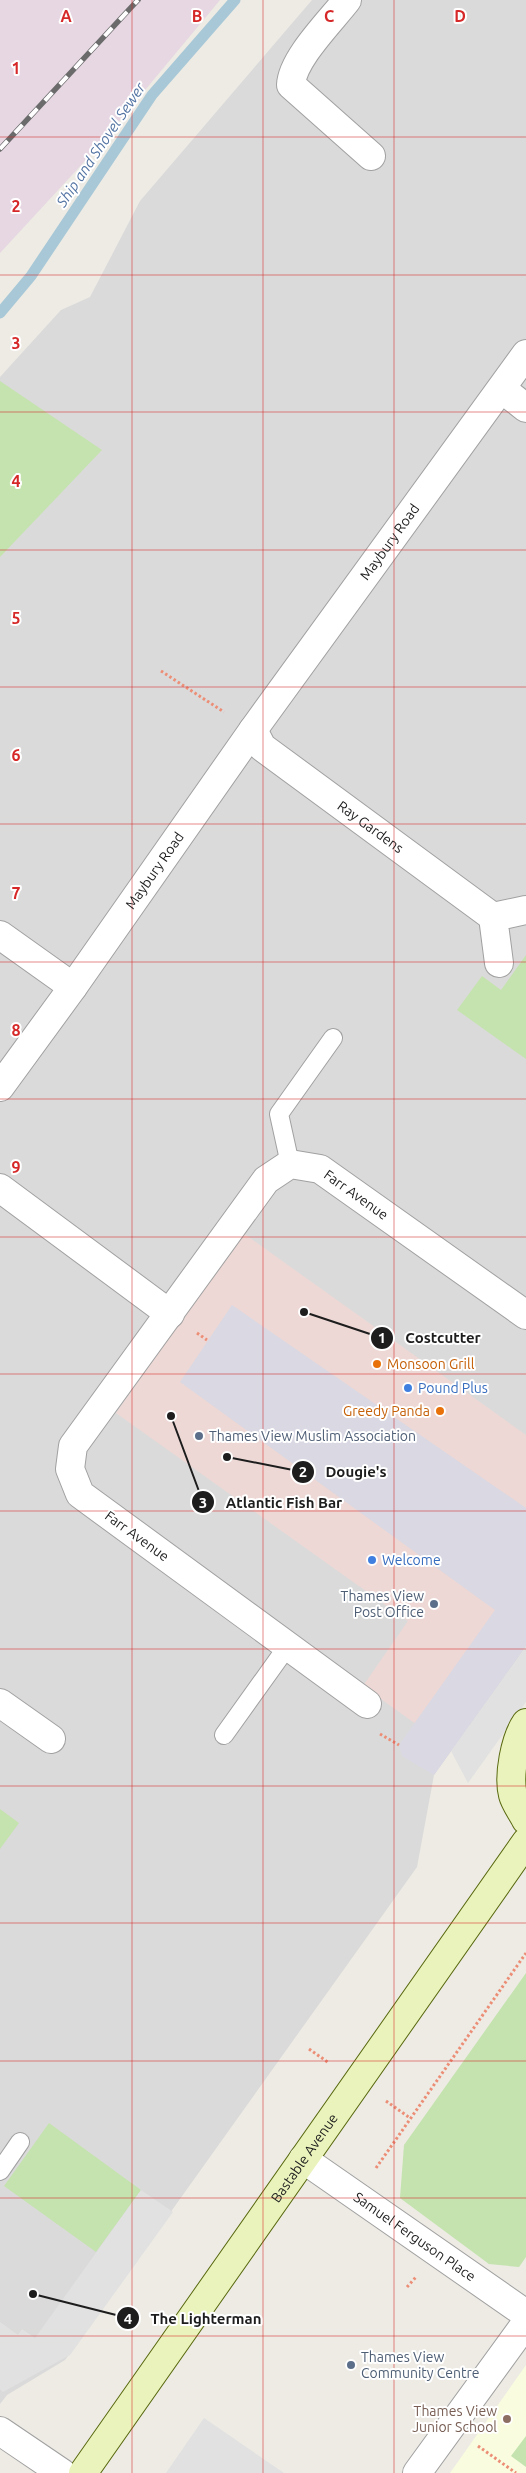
<svg xmlns="http://www.w3.org/2000/svg" width="526" height="2473" viewBox="0 0 526 2473" font-family="Ubuntu,sans-serif">
<style>
.residential{fill:#dbdada}
.commercial{fill:#edd8d5}
.industrial{fill:#e6d7e2}
.education{fill:#f9fcdf}
.grass{fill:#c4e3ae}
.parking{fill:#e1e1e1}
.plaza{fill:#d9d8e3}
.lines{fill:none;stroke-linecap:round;stroke-linejoin:round}
.stream{stroke:#a8c8d7;stroke-width:11}
.lane-casing{stroke:#a1a1a1;stroke-width:20}
.street-casing{stroke:#a1a1a1;stroke-width:30}
.secondary-casing{stroke:#58690f;stroke-width:30}
.path{stroke:#ec8d76;stroke-width:3;stroke-dasharray:2.5 2.5;stroke-linecap:butt}
.lane{stroke:#fff;stroke-width:18}
.street{stroke:#fff;stroke-width:28}
.secondary{stroke:#ebf3bc;stroke-width:28}
.rail-casing{stroke:#6b6b6b;stroke-width:5.5}
.rail{stroke:#fff;stroke-width:4;stroke-dasharray:11;stroke-linecap:butt}
.grid{fill:none;stroke:#d62828;stroke-width:1;stroke-opacity:0.55}
.food-dot{fill:#e8710a;stroke:#fff;stroke-width:2}
.shop-dot{fill:#3f7fe0;stroke:#fff;stroke-width:2}
.service-dot{fill:#5c6f8a;stroke:#fff;stroke-width:2}
.education-dot{fill:#8d6e63;stroke:#fff;stroke-width:2}
.labels{text-anchor:middle;stroke-width:4;stroke-linejoin:round;paint-order:stroke}
.street-label{font-size:14px;fill:#1d1d1d;stroke:#fff}
.food-label{font-size:14px;fill:#c56008;stroke:#fff;text-anchor:start}
.shop-label{font-size:14px;fill:#366cbe;stroke:#fff;text-anchor:start}
.service-label{font-size:14px;fill:#4e5e75;stroke:#fff;text-anchor:start}
.education-label{font-size:14px;fill:#785e54;stroke:#fff;text-anchor:end}
.water-label{font-size:15px;font-style:italic;fill:#5374a3;stroke:#fff}
.grid-label{font-size:16px;text-anchor:middle;font-weight:bold;fill:#d62828;stroke:#fff;stroke-width:4;stroke-linejoin:round;paint-order:stroke}
.leader{fill:none;stroke:#1d1d1d;stroke-width:2}
.callout-dot{fill:#1d1d1d;stroke:#fff;stroke-width:2}
.mark-label{font-size:15px;text-anchor:middle;font-weight:bold;fill:#fff}
.callout-label{font-size:15px;text-anchor:middle;font-weight:bold;fill:#1d1d1d;stroke:#fff;stroke-width:4;stroke-linejoin:round;paint-order:stroke}
</style>
<rect width="100%" height="100%" fill="#edebe4"/>
<path class="residential" d="M312,0h214v1647l-92,128 -17,92 -352,493 -58,35 -7,9v-2027l61,-67 29,-13 50,-96z"/>
<path class="commercial" d="M243,1233l283,202v143l-106,149 -57,-41 45,-65 -292,-208z"/>
<path class="industrial" d="M0,0h220l-124,149 -96,104z"/>
<path class="education" d="M526,2365v108h-76z"/>
<path class="grass" d="M0,381l102,69 -102,107z
M526,955v104l-69,-49 25,-34 19,14z
M0,1809l19,14 -19,26z
M526,1973v284l-7,10 -30,-3 -89,-66 4,-53z
M49,2123l92,67 -45,62 -92,-66z
M526,2436v31l-15,-11z"/>
<path class="parking" d="M526,1646v56l-58,81 -17,-32z
M141,2190l32,22 -103,143 -67,37 -3,-3v-67l18,13 4,-6 13,9z
M204,2418l80,55h-118z"/>
<path class="plaza" d="M232,1305l294,203v138l-92,129 -32,-19 -3,-11 96,-135 -315,-228z"/>
<g class="lines">
<path class="stream" d="M0,313l31,-37 121,-181 83,-95"/>
<g class="lane-casing">
<path id="lane" d="M290,1164l-11,-50 54,-76
M224,1735l63,-88
M0,2171l20,-29"/>
</g>
<g class="street-casing">
<g id="street">
<path d="M347,0c-16,21 -55,59 -56,85l80,71"/>
<path d="M502,389l24,19"/>
<path id="s1" d="M253,730l9,17 231,170"/>
<path d="M0,935l73,52"/>
<path d="M499,963l-6,-46 33,-7"/>
<path id="s2" d="M0,1087l73,-100 180,-257 273,-376"/>
<path d="M0,1188l170,126"/>
<path d="M0,1703l51,36"/>
<path id="s3" d="M367,1704l-287,-210 -10,-25 3,-23 193,-266 24,-16 30,5 206,146"/>
<path id="s4" d="M303,2159l223,155"/>
<path d="M0,2431l62,42"/>
<path d="M417,2473l109,-150"/>
</g>
</g>
<g class="secondary-casing">
<g id="secondary">
<path d="M526,1723c-11,16 -18,53 -13,72 2,8 9,17 13,25"/>
<path id="s5" d="M83,2473l443,-631"/>
</g>
</g>
<path class="path" d="M161,671l63,41
M197,1333l10,7
M380,1734l19,11
M309,2049l20,14
M386,2101l24,17
M376,2168l150,-215
M407,2287l9,-10
M478,2446l38,27"/>
<use href="#lane" class="lane"/>
<use href="#street" class="street"/>
<use href="#secondary" class="secondary"/>
<g class="rail-casing">
<path id="rail" d="M0,149l138,-149"/>
</g>
<use href="#rail" class="rail"/>
</g>
<path class="grid" d="M132,0v2473M263,0v2473M394,0v2473M0,137h526M0,275h526M0,412h526M0,550h526M0,687h526M0,824h526M0,962h526M0,1099h526M0,1237h526M0,1374h526M0,1511h526M0,1649h526M0,1786h526M0,1923h526M0,2061h526M0,2198h526M0,2336h526"/>
<g class="food-dot">
<circle cx="377" cy="1364" r="5"/>
<circle cx="440" cy="1411" r="5"/>
</g>
<g class="shop-dot">
<circle cx="408" cy="1388" r="5"/>
<circle cx="372" cy="1560" r="5"/>
</g>
<g class="service-dot">
<circle cx="199" cy="1436" r="5"/>
<circle cx="434" cy="1604" r="5"/>
<circle cx="351" cy="2365" r="5"/>
</g>
<circle class="education-dot" cx="507" cy="2419" r="5"/>
<g class="labels">
<g class="street-label">
<text dy="5" stroke="none"><textPath href="#s2" startOffset="670">Maybury Road</textPath></text>
<text dy="5" stroke="none"><textPath href="#s1" startOffset="154">Ray Gardens</textPath></text>
<text dy="5" stroke="none"><textPath href="#s2" startOffset="266">Maybury Road</textPath></text>
<text dy="5" stroke="none"><textPath href="#s3" startOffset="838">Farr Avenue</textPath></text>
<text transform="translate(137 1536) rotate(36)" y="5">Farr Avenue</text>
<text dy="5" stroke="none"><textPath href="#s5" startOffset="385">Bastable Avenue</textPath></text>
<text dy="5" stroke="none"><textPath href="#s4" startOffset="136">Samuel Ferguson Place</textPath></text>
</g>
<g class="food-label">
<text x="387" y="1369">Monsoon Grill</text>
<text x="430" y="1416" text-anchor="end">Greedy Panda</text>
</g>
<g class="shop-label">
<text x="418" y="1393">Pound Plus</text>
<text x="382" y="1565">Welcome</text>
</g>
<g class="service-label">
<text x="209" y="1441">Thames View Muslim Association</text>
<text x="424" y="1601" text-anchor="end">Thames View<tspan x="424" dy="16">Post Office</tspan></text>
<text x="361" y="2362">Thames View<tspan x="361" dy="16">Community Centre</tspan></text>
</g>
<g class="education-label">
<text x="497" y="2416">Thames View<tspan x="497" dy="16">Junior School</tspan></text>
</g>
<g class="water-label">
<text transform="translate(101 145) rotate(-56)" y="5">Ship and Shovel Sewer</text>
</g>
</g>
<g class="grid-label">
<text x="66" y="22">A</text>
<text x="197" y="22">B</text>
<text x="329" y="22">C</text>
<text x="460" y="22">D</text>
<text x="16" y="74">1</text>
<text x="16" y="212">2</text>
<text x="16" y="349">3</text>
<text x="16" y="487">4</text>
<text x="16" y="624">5</text>
<text x="16" y="761">6</text>
<text x="16" y="899">7</text>
<text x="16" y="1036">8</text>
<text x="16" y="1173">9</text>
</g>
<path class="leader" d="M304 1312L382 1338M227 1457L303 1472M171 1416L203 1502M33 2294L128 2318"/>
<g class="callout-dot">
<circle cx="304" cy="1312" r="5"/>
<circle cx="227" cy="1457" r="5"/>
<circle cx="171" cy="1416" r="5"/>
<circle cx="33" cy="2294" r="5"/>
<circle cx="382" cy="1338" r="12"/>
<circle cx="303" cy="1472" r="12"/>
<circle cx="203" cy="1502" r="12"/>
<circle cx="128" cy="2318" r="12"/>
</g>
<g class="mark-label">
<text x="382" y="1343">1</text>
<text x="303" y="1477">2</text>
<text x="203" y="1508">3</text>
<text x="128" y="2324">4</text>
</g>
<g class="callout-label">
<text x="443" y="1343">Costcutter</text>
<text x="356" y="1477">Dougie's</text>
<text x="284" y="1508">Atlantic Fish Bar</text>
<text x="206" y="2324">The Lighterman</text>
</g>
</svg>
